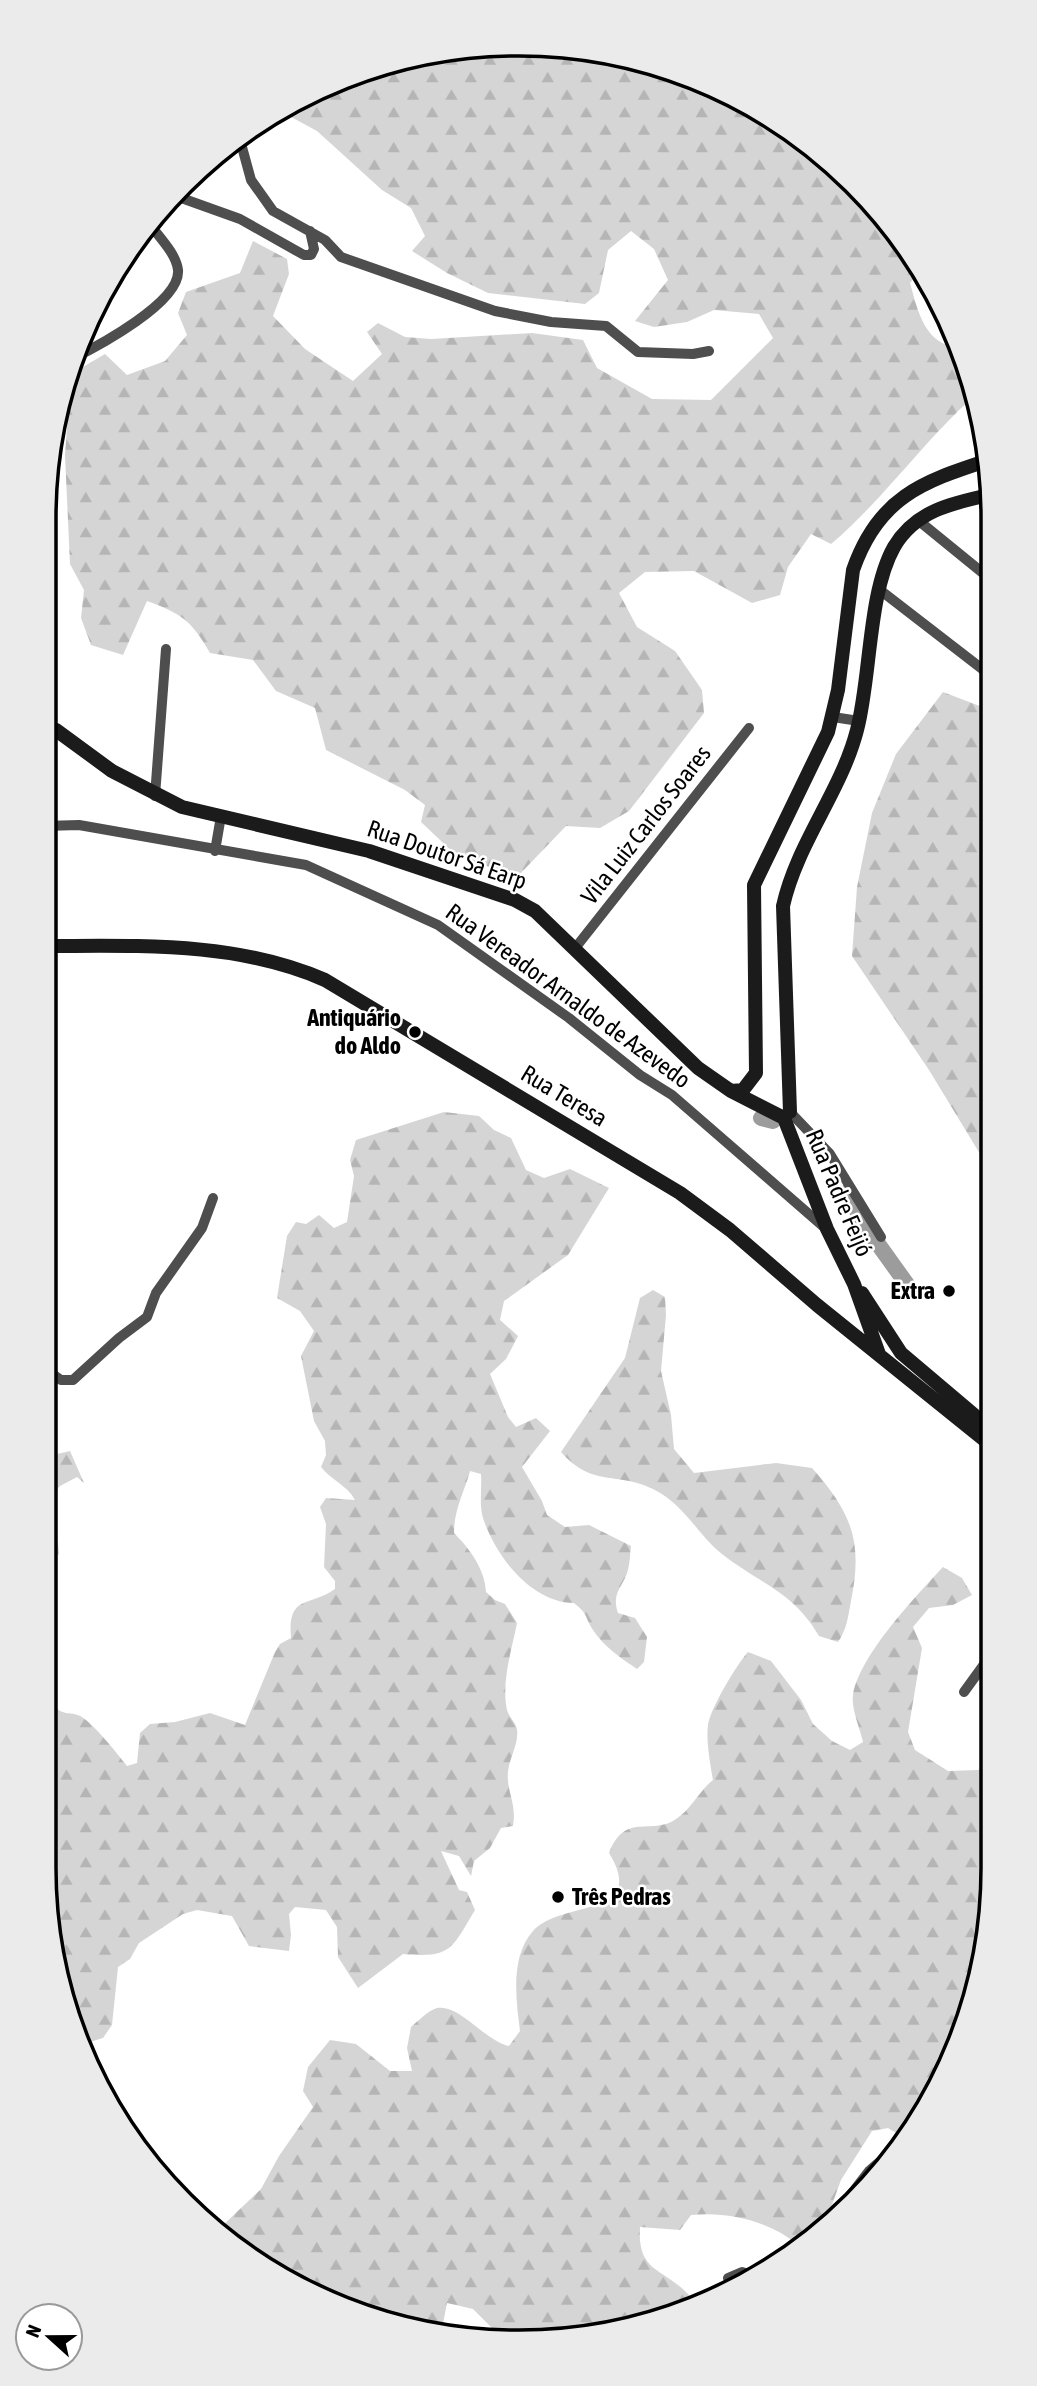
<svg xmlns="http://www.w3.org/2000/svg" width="1037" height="2386" viewBox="0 0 1037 2386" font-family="'Asap Condensed',sans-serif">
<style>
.forest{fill:url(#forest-firs)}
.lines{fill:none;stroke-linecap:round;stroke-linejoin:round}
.river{stroke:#9c9c9c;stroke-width:16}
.street{stroke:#4e4e4e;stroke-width:10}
.secondary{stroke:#1b1b1b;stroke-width:14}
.poi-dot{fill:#000;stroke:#fff;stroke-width:2.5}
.labels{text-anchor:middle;stroke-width:5;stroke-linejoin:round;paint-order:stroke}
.street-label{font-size:24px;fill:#000;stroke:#fff}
.poi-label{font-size:24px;font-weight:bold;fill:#000;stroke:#fff;text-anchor:end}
.rim{fill:none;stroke:#000;stroke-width:3.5}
</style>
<defs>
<pattern id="forest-firs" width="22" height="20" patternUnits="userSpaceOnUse" patternTransform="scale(1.75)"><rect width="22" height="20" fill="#d5d5d5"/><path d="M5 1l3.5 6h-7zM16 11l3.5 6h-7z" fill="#b5b5b5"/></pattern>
</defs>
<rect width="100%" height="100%" fill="#fff"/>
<path class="forest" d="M488,45l93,3 90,21 136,73 88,87 25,43 -10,11c8,28 14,62 50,65l13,49c-51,46 -90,103 -142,147l-20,-10 -23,33 -8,28 -28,8 -58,-32 -49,1 -26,21 18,34 38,24 27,39 2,23 -75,98 -29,17 -34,-2 -48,50 -60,-19 -37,-35 4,-17 -20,-15 -79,-40 -11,-42 -39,-17 -23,-31 -43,-7c-19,-33 -28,-39 -63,-52l-24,54 -32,-10 -10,-27 3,-28 -14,-26 -5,-109 6,-81 34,-20 22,21 38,-14 22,-26 -9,-22 8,-21 54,-19 13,-32 34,18 2,15 -16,42 32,33 48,32 29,-27 -15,-22 11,-9 27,14 26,2 101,-6 51,7 14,28 55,31 59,1 62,-62 -14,-24 -45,-4 -27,12 -33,5 -19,-6 33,-41 -14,-31 -23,-18 -23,19 -9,43 -14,11 -97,-11 -41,-20 -35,-22 13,-15 -14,-28 -29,-18 -65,-59 -37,-20c67,-42 131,-54 208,-66z
M943,692l47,18 1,462 -62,-102 -77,-114 5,-69 15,-74 24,-59z
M444,1112l35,4 15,14 17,8 15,32 18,8 26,-9 39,19 -41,67 -64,46 -4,19 18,16 -12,23 -16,15 18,43 8,10 20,-9 14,13 -28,36 20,34 5,14 18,12 24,-2 42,21c-1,7 -1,16 -3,24 -5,18 -17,22 -10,43l17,5 12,19 -3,25 -7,7c-15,-10 -34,-23 -44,-39 -9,-14 -4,-15 -19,-27 -43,-1 -78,-46 -91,-85 -4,-13 -1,-30 -2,-44l-11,-3c-6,22 -16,38 -16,62 15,15 31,36 32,59l9,8 10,4 12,19c-5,26 -16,59 -10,87 2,7 9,13 10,19 2,16 -8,29 -9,43 -2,19 9,31 5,54l-12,2 -11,20 -16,13 -3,15 -12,-20 -18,-5 18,39 8,2 8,18c-24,40 -24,48 -72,44l-45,34 -20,-31 -1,-30 -11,-17 -31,-3 -6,7 2,21 -2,16 -40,-5 -17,-30 -35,-6 -14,4 -44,29 -9,16 -12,8 -6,58 -9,13 -23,7 -11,-25 -25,-153v-172l3,-2c14,31 23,13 39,27 16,14 28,30 41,46l10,-3 3,-30 10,-9 25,-2 35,-9 35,12 30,-73 5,-8 11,-6c-4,-44 19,-31 44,-49v-8l-11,-14 2,-43 -6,-17 6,-9 29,2c-8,-15 -24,-20 -34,-33l5,-12 -1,-14 -11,-20 -13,-65 13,-25 -14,-20 -23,-13 10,-62 9,-14 10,2 13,-9 15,13 13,-6 7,-46 -4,-16 6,-20z
M653,1290l12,7 1,18 -5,56 10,44 3,34 20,24 82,-10 36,5c40,45 51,74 39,133 -3,16 -4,28 -13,41l-19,-6c-26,-45 -59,-52 -97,-82 -26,-21 -37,-49 -69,-65 -37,-18 -60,-1 -92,-37l64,-94 15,-60z
M70,1451l14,32 -7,-6 -17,9 -16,19v-10l7,-9 -7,-18v-11z
M44,1536l14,7 1,11 -15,16z
M943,1567l19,11 10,17 -19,10 -24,3 -16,19 9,21 -14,84 7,18 33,21 30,-1 15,-15v112l-25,153 -38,85 -24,34 -18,-11 -16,3 -31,49 -15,41 -29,23c-28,-23 -70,-33 -106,-29l-11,15 -40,-3c-3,46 23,40 49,68l-1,14 -17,8 -90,21 -81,-2 -27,-27 -26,-6 -6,31 -15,-1 -145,-54 -61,-51 41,-39 18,-33 34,-49 -10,-16 5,-24 22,-27 26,4 34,27h22l-5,-23 4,-21c7,-6 18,-17 26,-19 23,-4 48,33 72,38l11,-15c-4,-32 -10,-74 13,-100 27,-31 116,-13 76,-78 17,-44 44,-14 71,-37 13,-10 20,-26 33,-36 -3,-17 -7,-39 -5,-55 2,-16 29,-61 40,-73l23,9 30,39 12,24 19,17 18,9 13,-8c-3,-14 -12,-33 -10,-47 6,-39 63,-99 90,-128z"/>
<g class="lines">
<path class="river" d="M761,1118l12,3
M847,1192l16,31 48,67"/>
<path class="street" d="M239,136l12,44 22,31 52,29 16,17 154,54 56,11 55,4 32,26 55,2 16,-3
M173,195l67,24 64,36h7l3,-6 -4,-18
M72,359c26,-13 109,-57 106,-89 -2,-17 -20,-34 -29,-47
M919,521l70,57
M880,590l110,85
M833,717l26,4
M155,796l11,-147
M44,826l35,-1 227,40 132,60 131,93 71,57 32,20 153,133
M215,851l6,-35
M576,947l173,-219
M786,1116l4,-4 40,42 51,83
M44,1368l17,12h12l46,-42 28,-21 9,-24 46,-65 11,-30
M964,1692l29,-40
M839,2210l30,-39 23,-20
M728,2278l14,-6 16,5"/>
<path class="secondary" d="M44,728l12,2 56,41 70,36 187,44 146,49 20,11 163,157 33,23 53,27 43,111 27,55 25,70
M44,946c95,0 192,-5 281,34l355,213 50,37 87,75 175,141
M731,1091l12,-1 13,-17 -2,-188 74,-153 10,-42 15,-120c25,-72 68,-88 136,-110
M790,1112l-7,-206c14,-63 58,-114 74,-176 14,-53 11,-137 37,-183 21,-36 58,-44 95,-52
M862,1293l39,60 91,77"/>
</g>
<g class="poi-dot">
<circle cx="415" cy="1032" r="7"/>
<circle cx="949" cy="1291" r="7"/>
<circle cx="558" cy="1897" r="7"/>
</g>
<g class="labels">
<g class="street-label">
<text transform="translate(646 825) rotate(-52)" y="8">Vila Luiz Carlos Soares</text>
<text transform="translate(447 855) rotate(19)" y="8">Rua Doutor Sá Earp</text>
<text transform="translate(568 996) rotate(36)" y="8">Rua Vereador Arnaldo de Azevedo</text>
<text transform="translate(564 1096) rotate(31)" y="8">Rua Teresa</text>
<text transform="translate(839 1193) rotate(67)" y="8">Rua Padre Feijó</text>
</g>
<g class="poi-label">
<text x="401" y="1026">Antiquário<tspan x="401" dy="28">do Aldo</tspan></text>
<text x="935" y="1299">Extra</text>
<text x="572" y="1905" text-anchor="start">Três Pedras</text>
</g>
</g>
<path d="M0 0H1037V2386H0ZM518 56H519A462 462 0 0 1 981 518V1868A462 462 0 0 1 519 2330H518A462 462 0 0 1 56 1868V518A462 462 0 0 1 518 56Z" fill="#ebebeb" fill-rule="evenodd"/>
<path class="rim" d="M518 56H519A462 462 0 0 1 981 518V1868A462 462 0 0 1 519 2330H518A462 462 0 0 1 56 1868V518A462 462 0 0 1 518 56Z"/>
<g transform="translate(49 2337) rotate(291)"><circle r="33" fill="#ffffff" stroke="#999999" stroke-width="2"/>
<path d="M0-5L12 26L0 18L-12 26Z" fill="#000000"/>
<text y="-10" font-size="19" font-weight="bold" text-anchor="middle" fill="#000000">N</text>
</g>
</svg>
